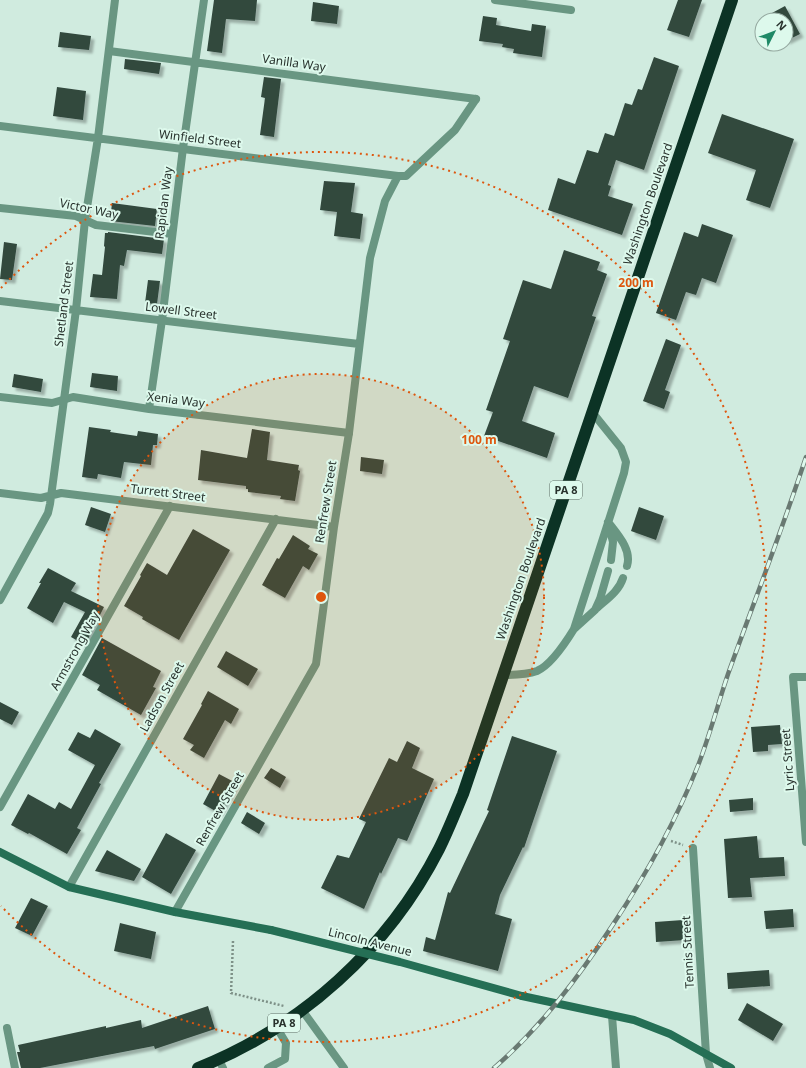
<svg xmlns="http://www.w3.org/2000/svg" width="806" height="1068" viewBox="0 0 806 1068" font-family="'Noto Sans',sans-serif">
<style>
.building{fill:#32483e;filter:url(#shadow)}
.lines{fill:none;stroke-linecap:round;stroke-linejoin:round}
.path{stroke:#7e9188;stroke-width:2.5;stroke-dasharray:2 2;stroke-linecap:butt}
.lane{stroke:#699682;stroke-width:8}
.street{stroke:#699682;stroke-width:8}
.secondary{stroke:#256f55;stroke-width:8}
.highway{stroke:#0c3325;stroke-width:12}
.rail-casing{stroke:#697972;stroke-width:4.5}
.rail{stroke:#ddf9ec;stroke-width:3;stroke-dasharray:9;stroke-linecap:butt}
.secondary-bridge{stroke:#256f55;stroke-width:8}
.ring{fill:none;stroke:#de570e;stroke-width:2;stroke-dasharray:2 4}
.labels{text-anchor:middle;stroke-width:4;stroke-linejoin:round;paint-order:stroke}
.shield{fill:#ddf9ec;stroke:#5e6e66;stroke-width:1}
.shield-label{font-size:11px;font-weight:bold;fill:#28322d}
.street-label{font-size:12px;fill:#28322d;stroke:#ddf9ec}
.centre{fill:#de570e;stroke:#ddf9ec;stroke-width:2}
.ring-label{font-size:12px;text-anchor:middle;font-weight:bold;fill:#de570e;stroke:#ddf9ec;stroke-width:4;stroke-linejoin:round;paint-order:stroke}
</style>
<defs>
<filter id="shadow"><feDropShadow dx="3.5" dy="3.5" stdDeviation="1" flood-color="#0004"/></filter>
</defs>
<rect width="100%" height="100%" fill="#d0ebdf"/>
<path class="building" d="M214,0h43l-2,21 -29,-2 -4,34 -15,-2z
M678,0h24l-13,37 -22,-7z
M313,2l26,4 -2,18 -26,-3z
M785,6l15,28 -14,7v-21h-27z
M483,16l14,2 -1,7 35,6 1,-7 14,2 -4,31 -29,-4 1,-4 -12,-2 1,-3 -24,-3z
M60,32l31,4 -2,14 -31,-3z
M654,57l25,9 -35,104 -28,-10 -8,25 3,1 -3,10 25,8 -11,31 -74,-25 10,-32 17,6 12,-34 11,3 7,-20 9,3 11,-33 7,2 6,-16 4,1z
M125,59l36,4 -2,11 -35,-5z
M264,77l17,2 -7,58 -14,-2 5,-37 -4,-1z
M57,87l29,4 -3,29 -30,-4z
M722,114l72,25 -24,69 -24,-8 10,-30 -48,-17z
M324,181l31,2 -4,29 12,2 -3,25 -26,-3 3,-24 -17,-2z
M112,203l45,6 -2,17 -45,-5z
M702,224l31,11 -17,48 -14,-5 -6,17 -10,-3 -10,28 -20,-7 28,-81 14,5z
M108,232l56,7 -2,15 -35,-4 -3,16 -4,-1 -3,34 -27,-2 3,-23 9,1 3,-28 -1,-1 1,-13h3z
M4,242l13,2 -5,36 -12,-1z
M564,250l36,12 -3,8 10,4 -15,42 4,1 -28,81 -34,-12 -12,35 33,12 -8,25 -63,-22 9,-24 -7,-2 24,-69 -7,-2 20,-59 28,9z
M148,280l12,1 -3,23 -12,-1z
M666,339l15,6 -16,45 5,2 -6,17 -21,-8z
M92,373l26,3 -1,15 -27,-4z
M14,374l29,5 -2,13 -29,-5z
M89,427l22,3 -1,2 27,4 1,-5 20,3 -1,11h-4l-2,20 -27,-3 -3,16 -23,-4 -1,5 -15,-2z
M252,429l18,3 -3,28 32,5 -1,5 2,1 -5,30 -15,-2 1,-3 -33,-4v-3h-2v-3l-48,-6 3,-30 46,8z
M361,457l23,3 -2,14 -22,-3z
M91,507l20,7 -6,18 -20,-7z
M639,507l25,9 -8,24 -25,-9z
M193,529l37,21 -51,90 -37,-21 1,-2 -19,-11 17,-30 -1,-1 7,-12 20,12z
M293,535l17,11 -2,3 10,5 -9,16 -6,-4 -18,32 -23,-13 15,-27 2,1z
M48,568l28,15 -5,8 33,16 -19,38 -14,-8 14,-25 -21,-10 -11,21 -26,-15 14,-25h-2z
M102,638l59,33 -8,16 3,1 -15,27 -44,-25 3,-5 -18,-10z
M226,651l32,18 -10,17 -31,-19z
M208,691l31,18 -8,15 -6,-4 -21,38 -14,-8 4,-5 -11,-6 19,-34 -1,-1z
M0,702l19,10 -7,13 -12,-6z
M780,725l2,19 -14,1v6l-15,1 -2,-25z
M95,729l26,15 -22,39 2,1 -24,44 4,2 -14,24 -38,-21 -1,1 -17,-9 17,-31 27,15 4,-7 12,7 24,-44 -27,-15 10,-18 12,6z
M512,736l45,15 -33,97 -1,-1 -23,48 -5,19 17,5 -14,52 -75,-20 3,-14 9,3 13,-48 2,1 39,-82 -2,-1z
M407,741l13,7 -8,20 22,11 -27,62 -9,-3 -17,36 -1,-2 -16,37 -43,-21 16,-33 12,3 17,-36 -7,-3 30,-61 8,4z
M271,768l15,9 -6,11 -16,-10z
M219,774l17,9 -17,30 -16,-9z
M753,798v12l-23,2 -1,-12z
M247,812l18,11 -6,11 -18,-11z
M166,833l30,17 -25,44 -29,-17z
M757,836l2,22 25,-1 1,19 -35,2 2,19 -24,1 -4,-59z
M107,850l34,19 -7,12 -39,-10z
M31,898l17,8 -16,30 -17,-8z
M793,909l1,18 -28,2 -2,-18z
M683,920l2,20 -29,2 -1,-20z
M120,923l36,9 -5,27 -37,-8z
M769,970l1,16 -42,3 -1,-16z
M747,1003l36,21 -10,17 -35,-21z
M208,1006l7,23 -60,20 -1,-3 -114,22h-19l-4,-16h3l-2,-7 88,-19v2l35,-8 1,8z"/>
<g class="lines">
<path class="path" d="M671,841l12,4
M233,941l-2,52 53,13"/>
<path class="lane" d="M109,51l367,48
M0,208l76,8 20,9 76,9
M0,397l52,6 21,-6 76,12 200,24
M149,409l13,-89 21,-172 21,-148
M608,522c10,13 24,28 19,44
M609,526l4,16 -2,18
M597,608c10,-9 22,-17 26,-30
M574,629l21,-19 5,-11 8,-28
M503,675c11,0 23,0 34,-4 14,-6 29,-29 37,-42l50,-156 2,-11 -5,-14 -29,-36
M0,807l170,-301
M693,848l13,206 4,14
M7,1028l8,40
M219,1060l4,8
M268,1068l17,-9 1,-16 -9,-15"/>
<path class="street" d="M495,0l76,10
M0,126l398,50
M0,301l359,43
M0,493l41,5 20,-5 273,34
M0,600l48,-87 2,-9 26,-194 9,-90 13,-82 17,-138
M806,677h-13l13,165
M69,887l207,-368
M175,912l141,-248 18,-137 15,-94 21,-175 15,-57 13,-25h8l49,-46 21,-31
M302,1010l42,58
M612,1016l4,52"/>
<path class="secondary" d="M0,852l69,35 106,25 96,18
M522,996l112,24 36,14 61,34"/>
<path class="highway" d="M198,1068c103,-41 190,-119 241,-219 9,-18 16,-36 24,-55l269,-794"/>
<g class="rail-casing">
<path id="rail" d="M494,1068c47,-41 84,-90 118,-142 34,-51 64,-105 87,-163 11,-29 19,-59 29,-89 26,-72 54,-144 78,-217"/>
</g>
<use href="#rail" class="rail"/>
<path class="secondary-bridge" d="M271,930l129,32 122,34"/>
</g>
<circle cx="321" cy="597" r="223" fill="#de570e" fill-opacity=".12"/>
<g class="ring">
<circle cx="321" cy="597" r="223"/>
<path d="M1 288A445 445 0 1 1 1 906"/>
</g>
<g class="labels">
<g class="shield">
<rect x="550" y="481" width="32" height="18" rx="3"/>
<rect x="268" y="1014" width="32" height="18" rx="3"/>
</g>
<g class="shield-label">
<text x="566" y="494">PA 8</text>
<text x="284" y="1027">PA 8</text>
</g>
<g class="street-label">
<text transform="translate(294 63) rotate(8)" y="4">Vanilla Way</text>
<text transform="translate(200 139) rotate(7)" y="4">Winfield Street</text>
<text transform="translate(164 203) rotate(-83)" y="4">Rapidan Way</text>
<text transform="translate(648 204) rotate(-71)" y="4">Washington Boulevard</text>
<text transform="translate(89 209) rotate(12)" y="4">Victor Way</text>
<text transform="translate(64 304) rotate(-83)" y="4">Shetland Street</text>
<text transform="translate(181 311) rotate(7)" y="4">Lowell Street</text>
<text transform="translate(176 400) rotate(7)" y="4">Xenia Way</text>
<text transform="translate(168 493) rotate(7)" y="4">Turrett Street</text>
<text transform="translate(326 502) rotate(-81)" y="4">Renfrew Street</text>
<text transform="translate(521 579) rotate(-71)" y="4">Washington Boulevard</text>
<text transform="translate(75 651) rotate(-61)" y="4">Armstrong Way</text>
<text transform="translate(162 697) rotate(-61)" y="4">Ladson Street</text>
<text transform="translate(788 760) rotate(-94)" y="4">Lyric Street</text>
<text transform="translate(220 809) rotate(-60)" y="4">Renfrew Street</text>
<text transform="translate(370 942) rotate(14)" y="4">Lincoln Avenue</text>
<text transform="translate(688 952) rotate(-93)" y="4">Tennis Street</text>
</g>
</g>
<circle cx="321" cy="597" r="6" class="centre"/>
<g class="ring-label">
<text x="636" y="287">200 m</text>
<text x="479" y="444">100 m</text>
</g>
<g transform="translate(774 32) rotate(48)"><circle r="19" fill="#ddf9ec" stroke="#95a9a0"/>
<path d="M0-3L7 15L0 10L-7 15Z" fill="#1e8966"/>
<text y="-6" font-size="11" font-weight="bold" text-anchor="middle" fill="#28322d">N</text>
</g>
</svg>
